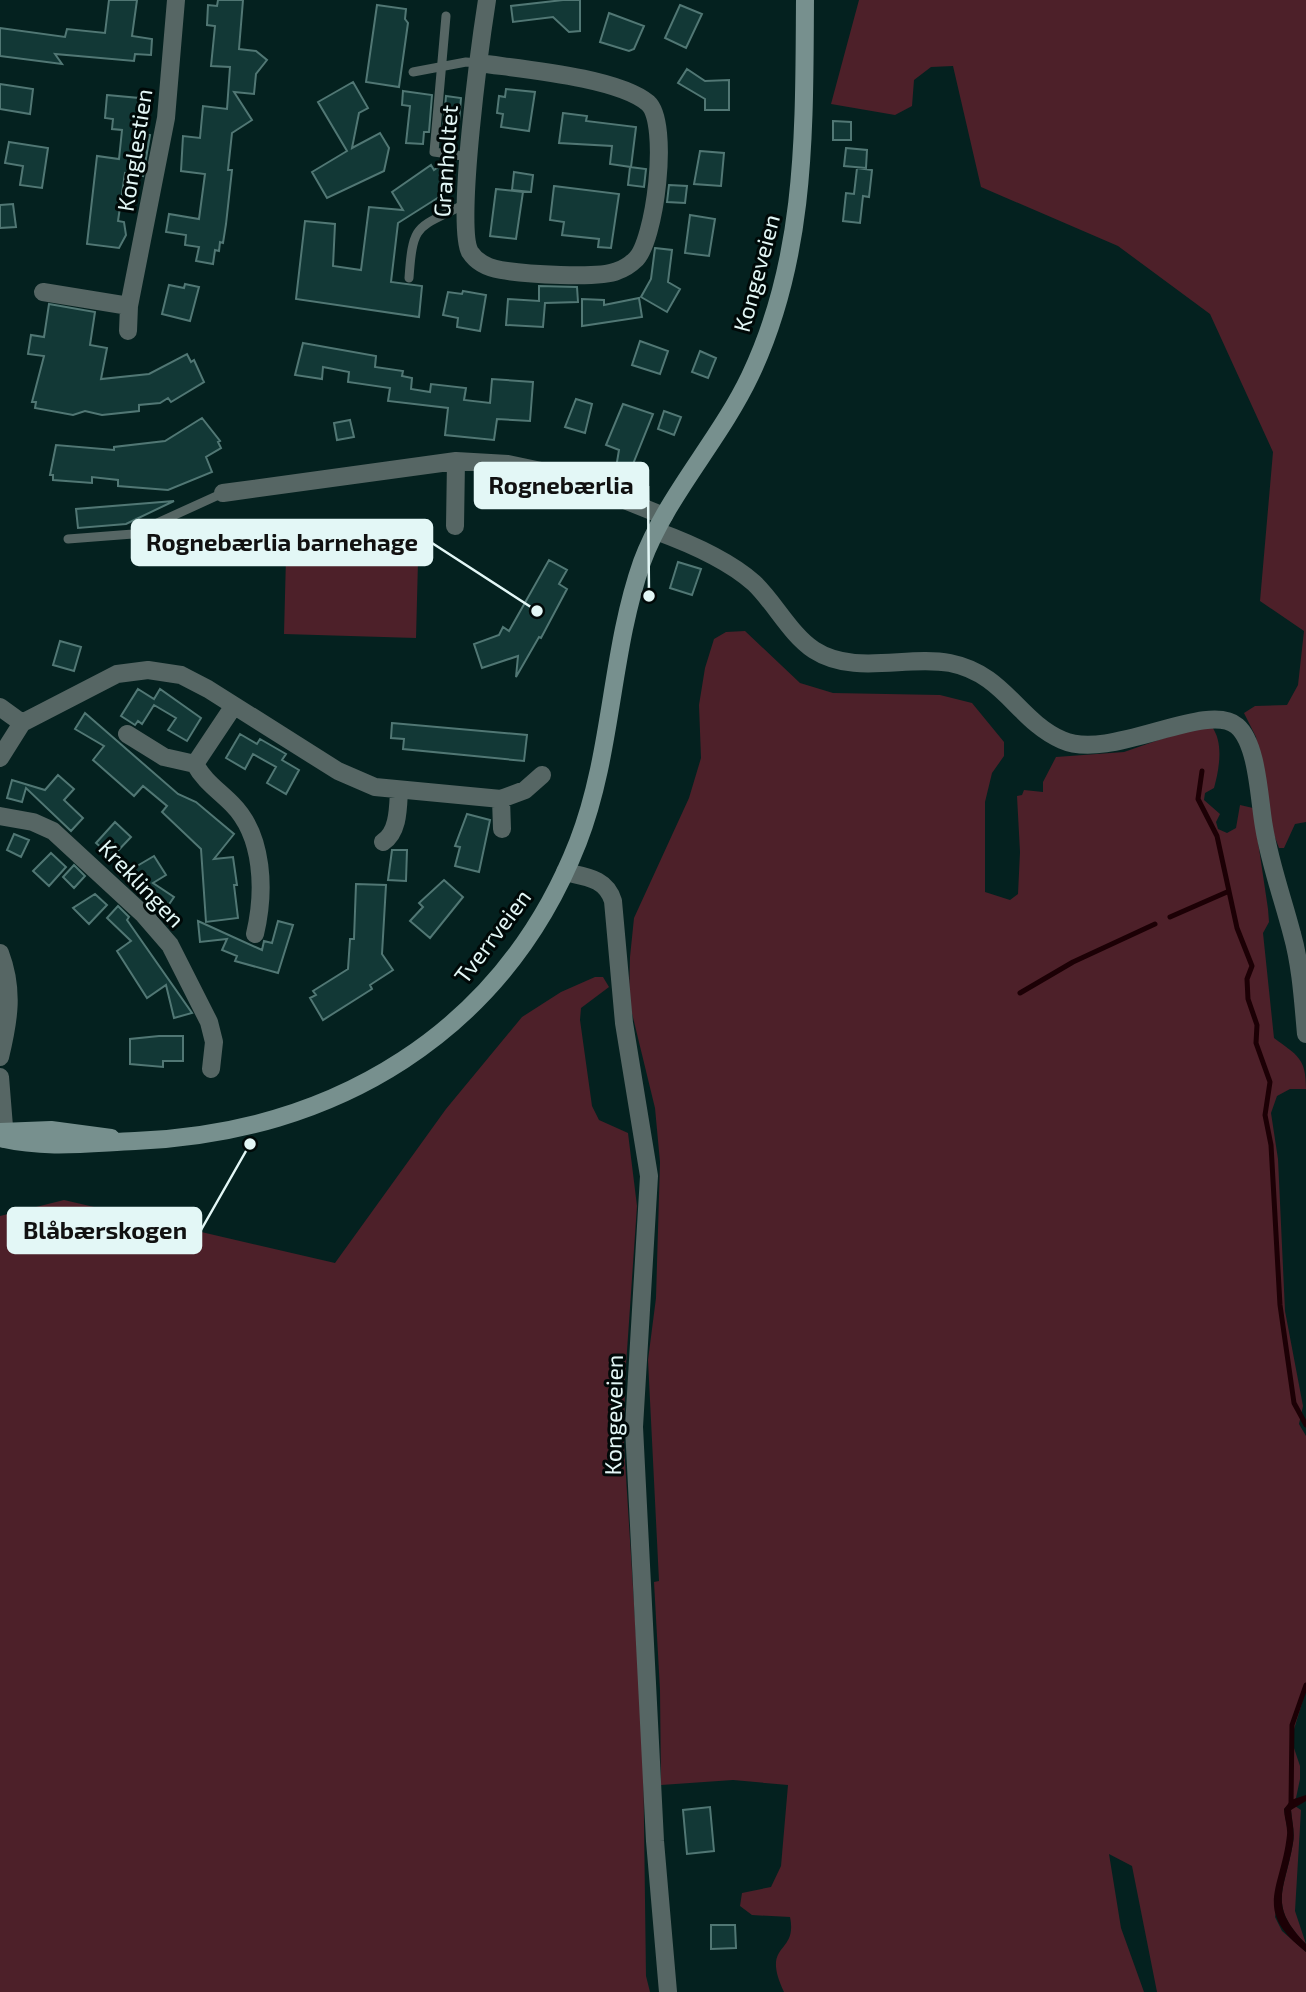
<svg xmlns="http://www.w3.org/2000/svg" width="1306" height="1992" font-family="'Exo 2',sans-serif">
<style>
.green{fill:#4d2029}
.water{fill:#1c0005}
.lines{fill:none;stroke-linecap:round;stroke-linejoin:round}
.stream{stroke:#1c0005;stroke-width:5}
.building{fill:#123836;stroke:#517774;stroke-width:2}
.service{stroke:#566664;stroke-width:9}
.minor{stroke:#566664;stroke-width:18}
.secondary{stroke:#77908e;stroke-width:18}
.labels{text-anchor:middle;dominant-baseline:central;stroke-width:6;stroke-linejoin:round;paint-order:stroke}
.street-label{font-size:23px;fill:#e3f7f6;stroke:#000908}
.leader{fill:none;stroke:#e3f7f6;stroke-width:2.5}
.callout-dot{fill:#e3f7f6;stroke:#000908;stroke-width:2.5}
.callout{fill:#e3f7f6;stroke:#e3f7f6;stroke-width:2.5}
.callout-label{font-size:24px;text-anchor:middle;font-weight:bold;fill:#111}
</style>
<rect width="100%" height="100%" fill="#04211f"/>
<path class="green" d="M859,0H1306V822L1295,824L1284,848H1279L1274,835L1256,737L1244,713L1255,706L1287,705L1298,685L1304,631L1260,601L1273,452L1210,314L1118,246L981,187L953,66L931,67L914,80L912,106L895,115L831,104Z
M286,557L418,561L416,638L284,634Z
M745,631L800,683L833,693L940,695L972,703L1004,742V756L992,773L985,802V892L1010,900L1018,894L1020,852L1017,796L1022,795L1024,790L1043,792V782L1056,757L1124,752L1202,725L1212,727C1224,743 1219,770 1214,788L1205,793L1204,800L1220,814L1216,822L1218,829L1227,833L1236,828L1240,805L1253,808L1268,909L1269,922L1263,933L1274,1038C1298,1056 1306,1058 1306,1089H1290L1277,1096L1271,1113L1278,1159L1285,1311L1303,1406L1299,1424L1306,1436V1690L1291,1739L1300,1766V1779L1296,1798L1284,1809L1288,1834L1275,1917L1282,1931L1306,1952V1992H1157L1132,1866L1109,1854L1121,1928L1144,1992H784C760,1941 798,1956 790,1917L752,1915L740,1906L742,1893L771,1887L781,1866L788,1785L733,1780L661,1785L660,1690L654,1582L659,1581L648,1360L656,1298L660,1162L655,1108L629,1001L630,957L634,918L689,798L701,758L699,705L705,668L714,639L726,632Z
M595,977H603L609,987L581,1008L580,1020L592,1106L599,1120L628,1133L637,1206L625,1380L624,1445L643,1746L646,1976L650,1992H0V1216L64,1200L335,1263L446,1109L522,1017L561,992Z
M1295,1806L1301,1810L1295,1911L1306,1944C1267,1904 1285,1891 1293,1843C1295,1832 1292,1822 1291,1810Z"/>
<path class="water" d="M1306,1795V1801L1291,1810C1292,1822 1295,1832 1293,1843C1285,1891 1267,1904 1306,1944V1952C1252,1910 1281,1890 1287,1835C1288,1826 1284,1818 1284,1809L1291,1800Z"/>
<g class="lines">
<path class="stream" d="M1202,771L1198,799L1217,836L1237,928L1252,966L1247,979L1248,999L1257,1025L1256,1043L1270,1082L1265,1115L1271,1145L1280,1305L1294,1403L1306,1425
M1170,917L1227,892
M1020,993L1073,962L1155,924
M1291,1805L1292,1725L1306,1685"/>
</g>
<path class="building" d="M109,0H137L132,36L152,39L151,55L135,54L134,61L55,54L62,64L0,56V28L65,37L67,29L105,33Z
M218,0H243L239,49L256,51L267,60L256,74L254,94L234,92L252,120L232,133L228,170H232L226,224L223,243L220,242L219,251L215,250L213,264L196,261L199,247L185,245L186,235L166,232L169,214L199,219L205,174L181,171L183,136L200,138L203,106L227,109L230,67L211,66L215,26L207,25L208,5L217,6Z
M563,0H580V31L569,32L553,17L513,22L511,6Z
M377,5L406,9L405,19L408,23L399,87L366,82Z
M680,5L702,14L686,48L665,38Z
M609,13L644,26L634,49L629,51L600,42Z
M687,69L705,81L729,80V110H705V99L678,83Z
M353,82L368,108L359,113L352,148L380,133L389,148L384,171L327,198L312,172L347,151L318,102Z
M0,84L33,89L30,114L0,109Z
M506,89L535,92L529,131L501,127L503,114L497,113L499,96L505,97Z
M403,91L432,95L429,132H424L423,144L406,143L410,106L402,105Z
M107,95L139,98L136,132L150,135L143,176L125,173L118,221L124,222L126,235L119,248L87,244L97,156L119,159L122,130L112,129L113,119L105,118Z
M446,96L461,98L459,122L443,131Z
M563,113L587,116L586,121L636,127L631,167L610,164L612,146L559,143Z
M833,121L851,122V140H833Z
M9,142L48,148L42,188L20,185L23,166L5,163Z
M846,148L867,150L866,168L844,166Z
M700,151L724,153L721,186L694,184Z
M431,165L434,170L441,165L451,181L444,186L447,192L398,223L391,282L422,286L419,317L296,299L305,221L335,224L333,266L361,270L369,207L403,210L392,192Z
M630,167L646,169L644,187L628,185Z
M857,168L872,170L869,197L863,196L860,223L843,221L846,193L854,194Z
M514,172L533,175L531,192L512,190Z
M669,185L687,186L685,203L667,202Z
M554,186L619,194L611,248L598,247L599,239L562,235L564,222L550,220Z
M496,189L523,192L516,239L490,236Z
M13,204L16,227L0,228V205Z
M690,215L715,219L709,256L685,253Z
M655,248L672,250L668,282L680,289L667,312L641,297L651,279Z
M185,284L199,287L190,321L162,314L169,285L184,288Z
M539,286L577,287L578,302L545,303L543,327L506,325L508,299L539,301Z
M463,291L486,295L480,331L457,327L458,318L443,315L448,292L462,294Z
M639,298L642,317L582,326V299L604,300V305Z
M49,304L95,312L90,345L107,348L101,379L149,374L187,354L191,362L194,360L204,382L171,402L168,398L160,403L139,405V411L102,415L85,411L73,415L35,408L36,402H32L44,356L28,354L31,335L44,337Z
M640,341L668,351L660,374L632,365Z
M303,343L376,356L375,367L403,371L402,376L412,378L411,389L430,392L431,384L466,388L464,400L490,403L492,379L533,382L530,421L497,419L494,440L445,435L448,408L388,401L390,388L348,382L349,372L323,367L322,379L295,375Z
M700,351L716,358L708,378L692,372Z
M576,399L592,404L585,433L565,427Z
M623,404L653,414L629,474L616,468L619,450L606,445Z
M664,411L681,417L674,435L658,429Z
M202,418L220,441L218,442L221,448L206,457L212,472L168,490L118,486V480L92,477V483L53,480V475H50L56,445L114,450V447L165,441Z
M350,420L354,437L337,440L334,423Z
M174,501L126,524L78,528L76,509Z
M549,560L567,570L559,584L567,589L541,638L539,637L516,677L518,656L482,668L474,644L499,635L503,627L509,631Z
M678,562L701,569L692,595L670,588Z
M60,641L81,647L74,671L53,665Z
M138,689L154,699L160,689L201,718L187,741L168,730L176,718L154,705L142,724L138,721L135,725L121,716Z
M85,713L178,794L196,802L234,834L214,859L233,857L237,885H234L238,918L206,922L201,849L162,812L167,806L143,786L134,796L93,760L104,746L75,729Z
M392,723L527,735L524,761L403,749L404,739L391,738Z
M240,734L257,744L260,739L286,754L282,760L299,770L286,794L267,783L276,767L253,754L245,769L226,758Z
M58,775L74,789L64,800L83,818L71,831L26,788L22,802L7,798L12,780L45,790Z
M467,814L490,820L479,872L455,866L460,847L455,846Z
M115,822L131,837L112,857L96,843Z
M14,834L29,840L21,857L7,850Z
M392,850H407L406,881L388,880Z
M51,853L66,867L49,886L33,871Z
M154,856L166,875L153,883L174,897L161,916L150,905L153,901L132,869Z
M74,865L85,876L74,888L63,877Z
M444,880L463,897L430,938L410,921L423,907L419,903Z
M356,884L386,885L382,954L393,970L370,985L372,989L323,1020L310,998L316,995L313,991L348,969L350,939H354Z
M95,894L107,905L89,924L73,908Z
M118,906L129,917L127,920L192,1013L174,1018L166,985L147,998L117,951L131,941L107,918Z
M198,921L262,950L264,941L272,943L278,921L293,925L278,973L235,961L237,956L222,950L227,939L200,942Z
M159,1036H183V1061H163V1067L130,1064V1039Z
M710,1807L714,1851L687,1854L683,1810Z
M711,1925H735L736,1948L711,1949Z"/>
<g class="lines">
<path class="service" d="M446,16L434,152L470,157
M413,72L466,62L479,63
M409,278C413,221 417,229 465,204
M68,539L133,534L223,493"/>
<path class="minor" d="M479,63C520,69 617,77 648,103C670,123 655,243 635,260C631,264 623,269 617,271C599,279 523,274 501,270C489,268 477,263 470,252C455,227 481,38 487,0
M43,292L129,306
M128,331L129,306L166,118L176,0
M223,493L456,461L508,464L565,476L664,516
M455,526L456,461
M656,531C689,543 727,559 754,583C775,603 790,634 814,650C854,676 907,655 950,663C1005,674 1017,720 1062,740C1110,762 1207,700 1237,726C1258,744 1259,800 1264,827C1270,864 1283,899 1292,934C1301,966 1303,1001 1306,1034
M0,707L22,723
M127,734L164,757L195,764C204,781 218,790 232,804C264,836 265,892 255,934
M0,758L22,723L117,674L148,670L181,675L208,689L338,771L375,787L501,799L525,790L542,775
M195,764L233,707
M501,799L502,829
M0,816L33,822L53,831L144,915L170,945L209,1022L214,1042L211,1069
M383,842C399,832 398,806 399,790
M565,872C586,877 606,878 613,901L624,1023L649,1176L634,1427L655,1841L668,1992
M0,953C14,990 9,1020 0,1057
M0,1077L5,1139"/>
<path class="secondary" d="M0,1132L51,1130L111,1138
M0,1138C46,1149 89,1143 135,1141C334,1133 503,1033 578,842C613,752 610,653 642,562C667,495 719,441 750,376C807,256 804,129 805,0"/>
</g>
<g class="labels">
<g class="street-label">
<text transform="translate(134 150) rotate(-81)">Konglestien</text>
<text transform="translate(445 161) rotate(-86)">Granholtet</text>
<text transform="translate(756 273) rotate(-75)">Kongeveien</text>
<text transform="translate(142 883) rotate(46)">Kreklingen</text>
<text transform="translate(492 936) rotate(-53)">Tverrveien</text>
<text transform="translate(613 1415) rotate(-89)">Kongeveien</text>
</g>
</g>
<path class="leader" d="M649 596L648 486M537 611L432 543M250 1144L201 1230"/>
<g class="callout-dot">
<circle cx="649" cy="596" r="7"/>
<circle cx="537" cy="611" r="7"/>
<circle cx="250" cy="1144" r="7"/>
</g>
<g class="callout">
<rect x="475" y="463" width="173" height="45" rx="7"/>
<rect x="132" y="520" width="300" height="45" rx="7"/>
<rect x="8" y="1208" width="193" height="45" rx="7"/>
</g>
<g class="callout-label">
<text x="561" y="494">Rognebærlia</text>
<text x="282" y="551">Rognebærlia barnehage</text>
<text x="105" y="1239">Blåbærskogen</text>
</g>
</svg>
